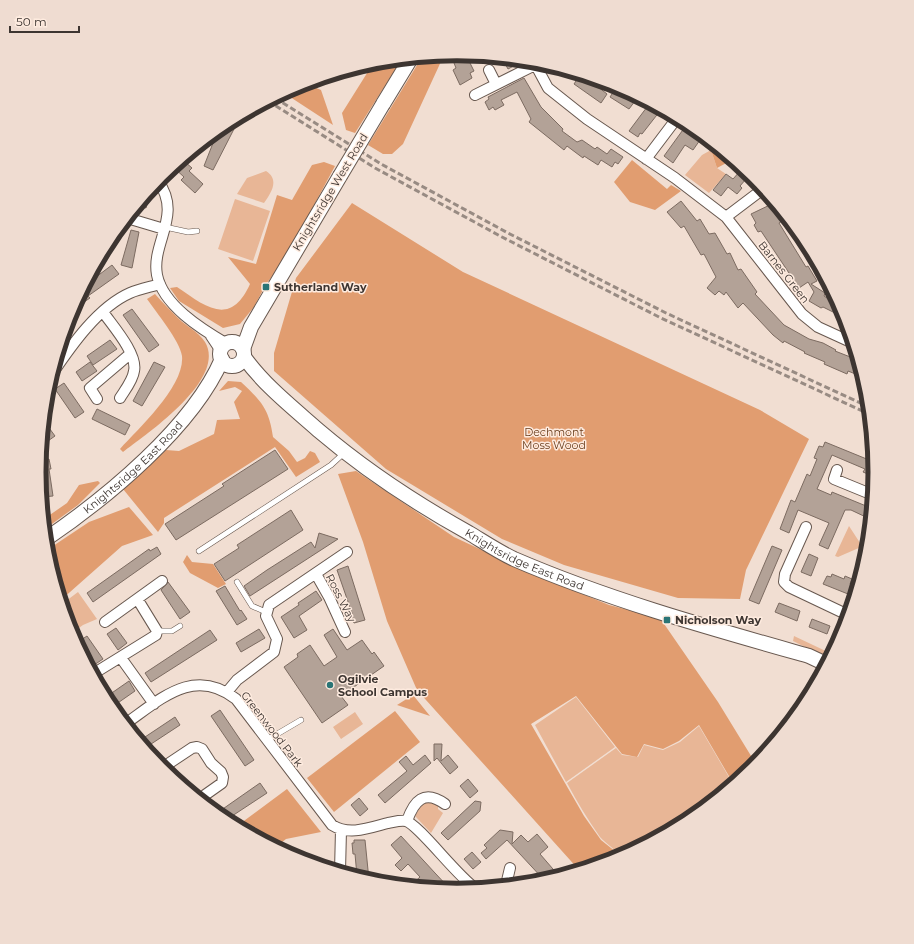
<svg xmlns="http://www.w3.org/2000/svg" width="914" height="944" font-family="Montserrat,sans-serif">
<style>
.green{fill:#e8b696}
.forest{fill:#e19d70}
.building{fill:#b3a297;stroke:#7c6b61}
.lines{fill:none;stroke-linecap:round;stroke-linejoin:round}
.lane-casing{stroke:#68584f;stroke-width:6}
.street-casing{stroke:#68584f;stroke-width:12}
.secondary-casing{stroke:#68584f;stroke-width:16}
.lane{stroke:#fff;stroke-width:5}
.street{stroke:#fff;stroke-width:10}
.secondary{stroke:#fff;stroke-width:14}
.rail{stroke:#988b83;stroke-width:3;stroke-dasharray:6 3;stroke-linecap:butt}
.secondary-bridge-casing{stroke:#68584f;stroke-width:16;stroke-linecap:butt}
.secondary-bridge{stroke:#fff;stroke-width:14}
.poi-dot{fill:#2a7576;stroke:#feebdf;stroke-width:1.5}
.labels{text-anchor:middle;dominant-baseline:central;stroke-width:3;stroke-linejoin:round;paint-order:stroke}
.street-label{font-size:11px;fill:#3d3531;stroke:#feebdf}
.poi-label{font-size:11px;font-weight:bold;fill:#3d3531;stroke:#feebdf;text-anchor:start}
.park-label{font-size:11px;fill:#6a3d1c;stroke:#feebdf}
.rim{fill:none;stroke:#3d3531;stroke-width:5}
</style>
<rect width="100%" height="100%" fill="#f1ded2"/>
<path class="green" d="M711,150L717,168L726,174L709,193L685,175L702,155Z
M266,171C280,180 271,193 264,203L237,194L247,178Z
M235,199L270,211L253,261L218,249Z
M849,526L862,546L861,547L838,557L835,556Z
M78,592L97,619L83,625L72,633L62,604Z
M794,636L832,654L829,659L793,641Z
M576,697L615,747L566,782L535,725Z
M355,712L363,724L341,739L333,727Z
M699,726L733,784L689,820L619,857C615,848 606,844 600,837C588,820 577,802 567,783L616,748L622,755L638,757L644,745L663,750L680,742Z
M431,800L438,805V809L443,813L431,833L415,816L423,802Z"/>
<path class="forest" d="M444,55L403,144L392,154H383L368,145L422,57Z
M402,59L355,133L346,130L342,113L374,62Z
M305,83L321,90L333,125L284,93Z
M717,147L732,160L717,168L711,150Z
M632,160L667,189L671,185L681,191L655,210L630,202L614,182Z
M324,162L335,166L283,263L266,284L254,307L240,324L223,328L179,301L170,288L177,287C205,306 230,328 250,284L228,257L256,264L277,195L292,200L312,165Z
M352,203L463,272L760,410L809,439L746,570L740,599L678,598L564,565L502,539L386,469L274,371V353L296,278Z
M155,294C162,302 170,310 178,318C187,327 198,331 205,342C227,379 148,433 123,452L120,449C139,428 185,386 182,356C180,341 156,312 147,299Z
M228,381L241,382C261,401 269,408 273,437L289,451L297,462L305,458L310,451L315,453L320,462L296,477L275,447L164,518V523L158,532L123,489L166,450L179,451L214,434L217,420L240,419L234,402L242,391L235,387L219,391Z
M356,471L454,537L520,568L609,605L660,618L718,702L756,764L733,783L699,725L679,741L663,749L644,744L637,757L622,754L576,696L531,724L584,816L601,840L616,852L618,858L579,870L417,690L387,621L363,542L338,474Z
M98,481L100,483L78,505L45,529L44,519L67,503L79,485Z
M129,507L153,535L122,546L61,600L47,550L89,522Z
M187,555L192,562L213,564L226,584L218,588L190,573L183,562Z
M413,695L430,716L397,705Z
M395,711L420,742L334,812L307,778Z
M287,789L321,832L286,839L276,847L237,826Z"/>
<path class="building" d="M469,55L482,56L470,63L474,71L470,73L472,78L460,85L453,70L456,68L454,63Z
M502,58L512,59L523,61L508,69Z
M580,75L591,82L594,79L599,82L597,86L607,94L601,103L574,84Z
M524,78L541,107L563,129L562,131L577,142L582,140L595,149L597,147L607,154L611,149L623,157L618,164L615,162L612,167L601,160L598,165L584,156L583,158L567,146L564,150L529,122L531,119L517,92L501,100L504,105L495,110L493,107L489,110L485,102L489,99L488,97Z
M616,88L635,101L629,109L610,97Z
M650,103L659,108L660,111L642,134L640,133L638,137L629,131Z
M225,125L234,129L213,170L204,166L215,138L221,128Z
M685,127L700,140L693,150L685,145L673,163L664,156Z
M180,161L183,163L184,161L192,168L189,171L203,184L195,193L181,180L184,177L173,167Z
M741,170L746,179L740,186L742,188L737,194L728,187L721,196L713,190L726,174L733,179Z
M152,188L146,208L138,205L146,196Z
M681,201L697,221L700,219L709,234L715,233L727,254L730,253L738,270L741,269L757,292L755,294L784,325L809,339L823,343L836,350L835,351L858,360L863,377L848,371L847,374L824,364L825,362L804,353L805,352L784,341L783,343L773,335L743,303L738,308L726,292L724,295L719,291L715,295L707,288L716,277L704,254L701,255L684,226L681,228L667,212Z
M774,203L787,218L779,223L806,267L808,266L817,281L811,284L825,293L824,296L836,304L837,301L845,318L823,307L821,308L809,301L814,292L808,282L799,288L761,231L758,232L754,225L756,223L751,214Z
M131,230L139,232L132,268L121,265Z
M112,265L119,274L88,296L90,298L72,310L84,286Z
M132,309L159,345L149,352L123,315Z
M110,340L117,349L93,365L87,356Z
M90,362L97,371L82,381L76,372Z
M154,362L165,367L142,406L133,401Z
M64,383L84,412L75,418L55,389Z
M97,409L130,425L125,435L92,419Z
M44,421L55,436L45,443L42,439Z
M825,442L874,462L875,472V477L863,472L865,469L832,455L817,489L831,495L832,492L871,508L870,519L851,510H845L828,549L819,545L829,523L798,510L789,533L780,529L791,500L795,502L807,474L810,476L817,459L814,458L819,446L823,447Z
M275,450L288,469L176,540L165,524L224,486L222,484Z
M49,459L51,469H49L53,496L42,497L40,460Z
M291,510L303,530L225,581L214,564L239,548L237,545Z
M319,533L338,539L250,596L244,586L267,570L311,542L315,548Z
M772,546L782,550L759,604L749,600Z
M157,547L161,554L93,602L87,593L149,549L150,551Z
M809,554L818,558L811,576L801,572Z
M348,566L365,620L354,623L351,616H353L337,570Z
M832,574L844,579L845,576L852,579L850,584L852,585L848,594L823,584L827,576L831,577Z
M168,582L190,612L180,619L161,590Z
M225,586L240,611L241,610L247,619L237,625L216,591Z
M316,591L322,600L299,616L307,630L294,638L281,617L299,605L298,603Z
M779,603L800,611L797,621L775,612Z
M812,619L830,626L827,634L809,627Z
M116,628L127,643L118,650L107,634Z
M259,629L265,638L241,652L236,643Z
M333,629L347,650L362,640L372,654L374,652L384,666L341,696L348,705L322,723L284,667L298,657L297,654L310,645L324,666L337,657L324,635Z
M210,630L217,640L151,682L145,673Z
M87,636L103,659L94,665L78,642Z
M129,681L135,691L112,707L106,697Z
M220,710L254,760L245,766L211,716Z
M175,717L180,725L145,748L139,741Z
M434,744H442L441,761L448,755L458,767L450,774L437,758L434,761Z
M425,755L431,763L385,803L378,795L407,771L399,762L406,756L413,765Z
M468,779L478,791L470,798L460,786Z
M260,783L267,793L226,820L217,813Z
M359,798L368,809L360,816L351,805Z
M475,801L481,802L480,811L448,840L441,833Z
M500,830L513,832L512,844L521,835L528,842L537,834L548,847L540,854L559,876L544,880L507,840L486,859L481,853L487,848L484,845Z
M401,836L435,873L450,889L411,885L420,877L408,864L401,871L395,865L402,858L391,845Z
M354,840H365L369,880L357,876L355,854H353L352,843H354Z
M472,852L481,862L473,869L464,859Z"/>
<g class="lines">
<g class="lane-casing">
<path id="lane" d="M165,227L188,232L197,231
M199,551L331,465L344,453
M237,582L252,606L266,612
M157,631H172L180,626
M267,740L301,720"/>
</g>
<g class="street-casing">
<path id="street" d="M534,62L548,88L587,119L675,178L726,217L802,314L818,327L853,343
M489,70L496,84
M475,95L535,65
M646,159L677,118
M158,181C183,215 151,243 157,275C163,305 201,329 227,344
M726,217L763,189
M127,218L164,229
M103,312C112,325 138,354 134,371C133,380 125,390 120,398
M211,336L221,351
M52,374C71,346 98,307 130,293C139,289 150,287 160,284
M97,399L90,388L130,354
M837,470L834,479L873,495
M806,527L785,574L784,582L789,587L848,615
M316,574L329,597L345,632
M105,622L162,581
M121,658L154,704
M93,674L156,635L157,631L138,600
M227,692L237,680L274,652L277,639L266,616L269,605L347,552
M125,724C161,699 194,666 236,699L332,825C349,836 369,828 388,823C394,822 400,820 406,821C419,825 457,876 475,888
M162,768L192,748L197,747L202,749L211,763L221,772L223,777L222,783L205,795
M407,821C414,801 424,789 445,804
M340,871L341,830
M506,885L510,868"/>
</g>
<g class="secondary-casing">
<g id="secondary">
<path d="M383,104L411,58"/>
<circle cx="232" cy="354" r="12"/>
<path d="M243,349L251,327L340,176"/>
<path id="s1" d="M244,357C264,385 292,407 318,430C365,470 415,503 469,533C484,542 499,552 514,559C609,600 710,628 809,656L826,664"/>
<path id="s2" d="M46,539C106,498 193,427 222,359"/>
</g>
</g>
<use href="#lane" class="lane"/>
<use href="#street" class="street"/>
<use href="#secondary" class="secondary"/>
<path class="rail" d="M275,98L381,164L508,233L666,313L869,407
M268,101L375,168L502,237L661,318L869,414"/>
<g class="secondary-bridge-casing">
<path id="secondary-bridge" d="M340,176L383,104"/>
</g>
<use href="#secondary-bridge" class="secondary-bridge"/>
</g>
<g class="poi-dot">
<rect x="262" y="283" width="8" height="8" rx="2"/>
<rect x="663" y="616" width="8" height="8" rx="2"/>
<circle cx="330" cy="685" r="4"/>
</g>
<g class="labels">
<g class="street-label">
<text transform="translate(330 192) rotate(-59)">Knightsridge West Road</text>
<text transform="translate(784 272) rotate(52)">Barnes Green</text>
<text stroke="none"><textPath href="#s2" startOffset="113">Knightsridge East Road</textPath></text>
<text stroke="none"><textPath href="#s1" startOffset="349">Knightsridge East Road</textPath></text>
<text transform="translate(341 598) rotate(63)">Ross Way</text>
<text transform="translate(272 729) rotate(52)">Greenwood Park</text>
</g>
<g class="poi-label">
<text x="274" y="287">Sutherland Way</text>
<text x="675" y="620">Nicholson Way</text>
<text x="338" y="679">Ogilvie<tspan x="338" dy="13">School Campus</tspan></text>
</g>
<g class="park-label">
<text x="554" y="432">Dechmont<tspan x="554" dy="13">Moss Wood</tspan></text>
</g>
</g>
<path d="M0 0H914V944H0ZM46 472a411 411 0 1 1 822 0a411 411 0 1 1-822 0Z" fill="#efdcd1" fill-rule="evenodd"/>
<path class="rim" d="M46 472a411 411 0 1 1 822 0a411 411 0 1 1-822 0Z"/>
<path d="M10 26v6h69v-6" fill="none" stroke="#3d3531" stroke-width="2"/>
<text x="16" y="26" font-size="12" fill="#3d3531" stroke="#feebdf" stroke-width="3" paint-order="stroke">50 m</text>
</svg>
